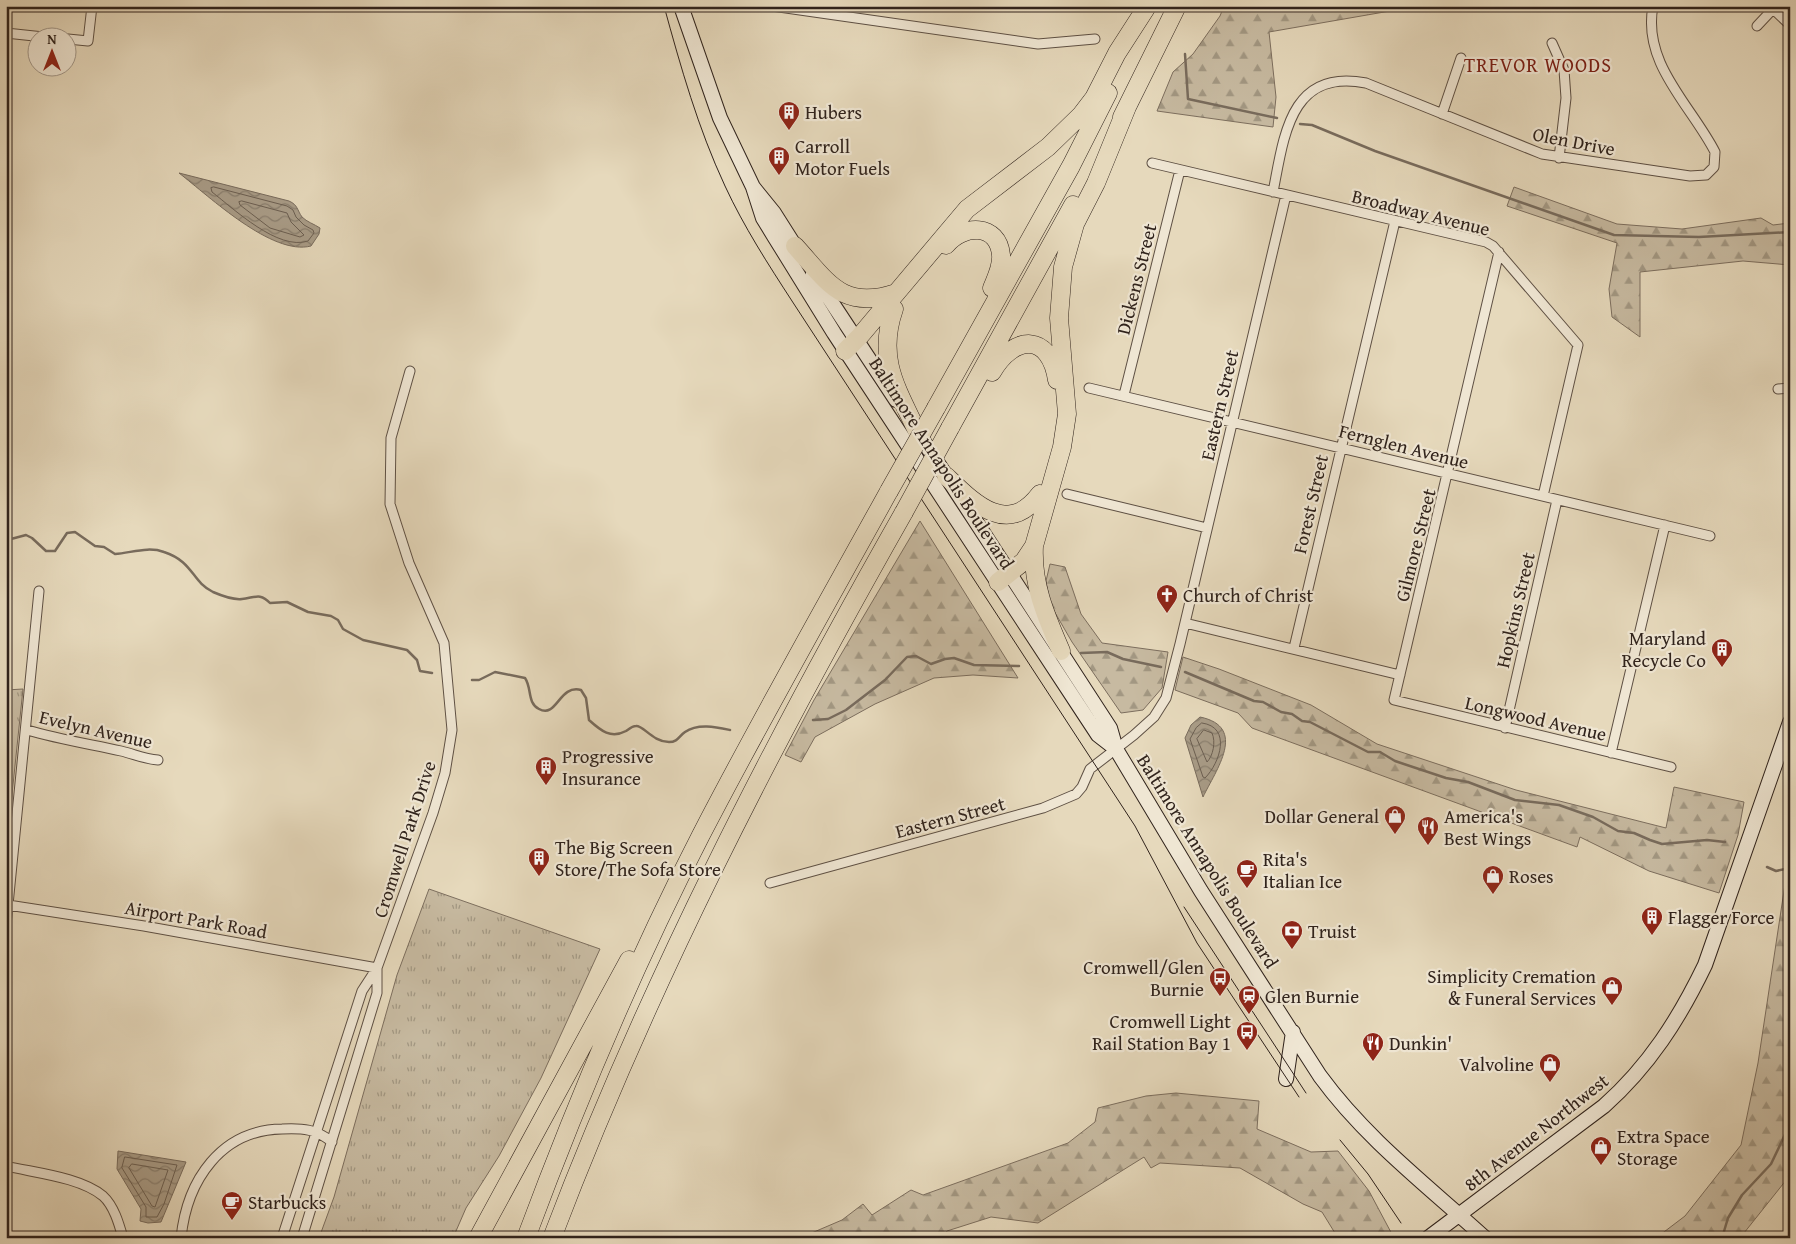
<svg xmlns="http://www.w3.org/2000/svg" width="1796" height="1244" font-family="'Gentium Book Plus',serif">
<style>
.grass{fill:url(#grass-tufts);stroke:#7c6e5e}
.forest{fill:url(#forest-firs);stroke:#7c6e5e}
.water{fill:url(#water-waves);stroke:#786b5c}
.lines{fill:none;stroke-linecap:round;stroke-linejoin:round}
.shore{stroke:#6c5f51;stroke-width:1}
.stream{stroke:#786b5c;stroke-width:2.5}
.street-casing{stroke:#5e5044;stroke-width:11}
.secondary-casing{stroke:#30231c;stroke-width:16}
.highway-casing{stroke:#30231c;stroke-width:19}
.street{stroke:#efe6d3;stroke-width:9}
.secondary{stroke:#efe6d3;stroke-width:14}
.highway{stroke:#e6d9bc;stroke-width:18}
.tram{stroke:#30231c;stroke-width:1}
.highway-bridge-casing{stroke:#30231c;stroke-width:19;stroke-linecap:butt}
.highway-bridge{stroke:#e6d9bc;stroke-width:18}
.labels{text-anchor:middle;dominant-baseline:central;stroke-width:4.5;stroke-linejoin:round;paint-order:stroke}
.poi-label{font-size:19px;fill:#30231c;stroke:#efe6d3;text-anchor:start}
.street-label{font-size:19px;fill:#30231c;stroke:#efe6d3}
.neighbourhood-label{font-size:20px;letter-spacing:1px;fill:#7a1f14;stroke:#efe6d3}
</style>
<defs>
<pattern id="grass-tufts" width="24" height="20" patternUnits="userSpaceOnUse" patternTransform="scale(1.25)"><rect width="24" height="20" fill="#c7baa1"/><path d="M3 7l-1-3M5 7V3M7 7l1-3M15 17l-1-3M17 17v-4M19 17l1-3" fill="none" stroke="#a29782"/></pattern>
<pattern id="forest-firs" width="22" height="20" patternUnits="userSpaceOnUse" patternTransform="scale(1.25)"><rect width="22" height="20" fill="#c7baa1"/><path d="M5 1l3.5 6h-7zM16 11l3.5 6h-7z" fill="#a29782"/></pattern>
<pattern id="water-waves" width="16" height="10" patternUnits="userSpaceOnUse" patternTransform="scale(1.25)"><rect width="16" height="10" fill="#a89b86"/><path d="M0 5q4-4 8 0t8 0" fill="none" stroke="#897e6d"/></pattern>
</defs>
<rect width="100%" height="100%" fill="#e6d9bc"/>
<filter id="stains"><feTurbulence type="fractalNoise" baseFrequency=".004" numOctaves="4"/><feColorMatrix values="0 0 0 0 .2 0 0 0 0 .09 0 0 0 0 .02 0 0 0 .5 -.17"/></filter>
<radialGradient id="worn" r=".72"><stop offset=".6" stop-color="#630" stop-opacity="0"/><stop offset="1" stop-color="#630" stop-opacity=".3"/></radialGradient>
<path class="grass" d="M23,689L6,852V690Z
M429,889L600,949L541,1078L499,1156L466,1208L453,1238H319L334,1197L397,975Z"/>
<path class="forest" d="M1224,6H1388L1390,11L1269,32L1276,97L1273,127L1157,111L1173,72L1193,54L1220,16Z
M1514,187L1617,224L1682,229L1761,218L1773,225L1790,223V265L1743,261L1640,272V337L1612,317L1609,289L1617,243L1507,206Z
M920,521L1018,678L973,675L934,678L875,704L815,737L801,762L785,755L814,700Z
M1050,564L1065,567L1081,614L1102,643L1168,652L1162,688L1143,710L1121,713L1072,642L1050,604L1046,581Z
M1183,657L1219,669L1311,705L1377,744L1516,790L1666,828L1674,787L1744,802L1738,835L1719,893L1649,871L1580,837L1577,847L1252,728L1238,713L1175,690Z
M1790,851V1159L1787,1179L1740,1238H1656L1685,1216L1741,1145L1758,1063Z
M1176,1093L1259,1101L1257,1129L1311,1152L1338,1151L1369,1191L1394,1238H1338L1322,1212L1303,1204L1240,1168L1160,1163L1151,1168L1144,1157L1038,1223L991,1217L947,1231L942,1238H800L842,1220L863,1204L872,1215L911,1190L923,1195L1068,1143L1095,1122L1098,1108L1146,1096Z"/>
<path class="water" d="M179,173L289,201C298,205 297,210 302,217C307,222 314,224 320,228L319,234L311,246C272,256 210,197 179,173Z
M1200,717C1248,727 1216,770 1203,797L1185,738L1191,725Z
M118,1151L186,1162L161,1222L148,1223L140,1221L141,1209L117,1169Z"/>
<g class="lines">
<path class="shore" d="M214,187L287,206L293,210L296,217L304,225L313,230L314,233L308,241C278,251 234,209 212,192L211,188Z
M242,201L287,213L291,222L304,235L300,237L270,228L240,205L239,202Z
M1202,723C1232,727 1220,763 1205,778L1203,777L1190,739L1196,728Z
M1204,730L1212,733C1216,742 1213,756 1207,762L1197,739Z
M125,1157L177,1165L164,1204L157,1217H146V1207L122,1168Z
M132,1164L168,1170L155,1207L152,1206L129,1168Z"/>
<path class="stream" d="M1185,54L1188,99L1277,118
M1300,124L1312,125L1375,151L1614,235L1699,237L1790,232
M6,547L11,539L26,535L32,538L46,551H55L67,533L75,532L95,546L104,547L115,554C131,553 148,546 164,552C194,562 191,581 213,592C220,595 234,600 242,599C254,598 260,592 270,603L287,602L308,612L331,616L338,620L343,629L363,640L407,650L417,660L420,671L432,673
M1081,653L1107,652L1123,659L1161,667
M1185,672L1254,701L1263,702L1281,712L1292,714L1302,721L1310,722L1368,752H1380L1395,761L1446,778L1468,782L1515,800L1559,805L1593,817L1618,831L1634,833L1650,840L1662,844L1707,840L1725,842
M472,680H479L495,672L525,678C532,688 527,703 539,709C557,719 559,684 581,690L586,698L589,720C601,731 611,739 626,731C629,729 632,726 636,726C643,725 653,742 669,742C678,742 679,736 685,732C698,723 716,727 730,730
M813,720L828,719L846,710L885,680L907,657L916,656L931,664L945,659L954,658L974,665L1019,666
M1767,867L1776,871L1790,868
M1722,1238L1728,1218L1742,1195L1771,1164L1790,1124"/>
<g class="street-casing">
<path id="street" d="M772,6L1038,44L1095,39
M1770,6L1790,25
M1757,26L1772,10
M6,33L53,38
M68,39L88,41L92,6
M1552,43L1564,70L1566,98L1559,158
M1442,114L1461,58
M1152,163L1486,242L1493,246L1578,345L1543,496
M1273,192C1284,136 1290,68 1366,83L1542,154L1690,176L1706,175L1714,167L1715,152C1691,105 1642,64 1653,6
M1499,252L1394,700L1671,767
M1089,388L1710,536
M1778,389L1790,388
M1124,395L1180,170
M1067,494L1207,528
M1185,623L1400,675
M1294,648L1395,221
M1505,728L1557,500
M27,730C58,739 89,744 121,751C134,754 144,759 158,760
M1611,753L1665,525
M770,883L1043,808L1076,794L1082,787L1090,769L1134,735L1154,717L1166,698L1180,644L1286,195
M8,905L144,926L377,968
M6,925L39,591
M6,1166C35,1173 80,1177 103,1196C114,1206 119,1224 123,1238
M181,1238C187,1180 221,1130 282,1129C303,1128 316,1129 332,1142
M282,1238L362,991L377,968L433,813L445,773L452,730L444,643L409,563L390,504L391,438L410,371
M302,1238L377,993V969"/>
</g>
<g class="secondary-casing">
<path id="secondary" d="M681,6L720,118L753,187L763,218L774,236L834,333L1075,700L1098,735L1116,749
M753,187L774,213L800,254
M813,274L896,400
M915,428L1110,728L1116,749L1201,891L1320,1076C1366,1139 1428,1186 1485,1238
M1286,1079L1293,1032
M1428,1238L1604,1106C1649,1066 1679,1019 1705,965L1790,722"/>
</g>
<g class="highway-casing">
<path id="highway" d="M1122,117L1177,6
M946,245C963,224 998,223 1001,255C1002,267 996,278 992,288
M795,246C828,282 842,311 896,293
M894,309C877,358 896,387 917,431
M845,351L860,336L967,209L1048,147L1081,115L1094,98L1117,53L1146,8
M992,372C1014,334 1050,333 1057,380
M936,408L1071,166L1108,93
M950,428L1073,205
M946,476C973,502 1007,538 1040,494
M1034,546C1032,585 1046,616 1061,651
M998,582L1024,561L1034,546L1062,447L1067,414L1059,318L1063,267L1075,224L1096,183L1127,107
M478,1238L629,960
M526,1238C577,1101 634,965 701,835C761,719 826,605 889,491
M552,1238C648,985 771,746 904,512"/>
</g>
<use href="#street" class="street"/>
<use href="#secondary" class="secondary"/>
<use href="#highway" class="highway"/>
<path class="tram" d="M664,6C681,68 698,128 725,186C744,227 768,264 792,301L1120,803L1135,826L1197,943L1299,1097
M1184,907L1306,1093
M1340,1140L1368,1174L1401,1223"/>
<g class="highway-bridge-casing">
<path id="highway-bridge" d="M889,491L936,408
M904,512L950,428"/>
</g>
<use href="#highway-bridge" class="highway-bridge"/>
</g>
<defs>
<g id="building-pin" transform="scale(1.125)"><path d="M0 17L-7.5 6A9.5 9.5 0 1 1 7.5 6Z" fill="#8f2418" stroke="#efe6d3"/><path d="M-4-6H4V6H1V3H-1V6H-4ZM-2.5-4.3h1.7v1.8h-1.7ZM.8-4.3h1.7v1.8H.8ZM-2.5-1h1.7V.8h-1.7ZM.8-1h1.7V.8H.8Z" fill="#fff"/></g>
<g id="church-pin" transform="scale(1.125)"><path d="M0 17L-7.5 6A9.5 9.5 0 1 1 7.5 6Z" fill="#8f2418" stroke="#efe6d3"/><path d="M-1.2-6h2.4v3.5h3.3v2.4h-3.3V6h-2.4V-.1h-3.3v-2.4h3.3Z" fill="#fff"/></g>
<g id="shop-pin" transform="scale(1.125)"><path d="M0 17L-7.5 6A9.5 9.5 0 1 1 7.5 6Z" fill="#8f2418" stroke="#efe6d3"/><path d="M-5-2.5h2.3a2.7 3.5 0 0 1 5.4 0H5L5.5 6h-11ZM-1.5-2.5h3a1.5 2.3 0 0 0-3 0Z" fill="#fff"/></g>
<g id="restaurant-pin" transform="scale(1.125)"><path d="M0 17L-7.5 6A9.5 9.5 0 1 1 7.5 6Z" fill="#8f2418" stroke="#efe6d3"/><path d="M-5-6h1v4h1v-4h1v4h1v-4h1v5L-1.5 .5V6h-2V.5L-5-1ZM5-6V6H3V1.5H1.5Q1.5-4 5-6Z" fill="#fff"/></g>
<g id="cafe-pin" transform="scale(1.125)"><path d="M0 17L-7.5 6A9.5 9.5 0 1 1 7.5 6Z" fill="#8f2418" stroke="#efe6d3"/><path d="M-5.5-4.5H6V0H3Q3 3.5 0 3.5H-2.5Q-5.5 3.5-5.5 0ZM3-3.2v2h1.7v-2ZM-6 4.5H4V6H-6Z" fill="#fff"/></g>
<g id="bank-pin" transform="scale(1.125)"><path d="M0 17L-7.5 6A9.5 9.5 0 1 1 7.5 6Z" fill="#8f2418" stroke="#efe6d3"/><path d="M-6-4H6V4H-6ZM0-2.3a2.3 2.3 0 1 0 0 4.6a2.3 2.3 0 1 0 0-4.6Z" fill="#fff"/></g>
<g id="bus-pin" transform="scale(1.125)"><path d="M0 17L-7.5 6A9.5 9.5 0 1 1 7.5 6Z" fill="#8f2418" stroke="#efe6d3"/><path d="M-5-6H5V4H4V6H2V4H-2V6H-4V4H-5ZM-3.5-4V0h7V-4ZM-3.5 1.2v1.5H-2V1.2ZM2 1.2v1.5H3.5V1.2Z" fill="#fff"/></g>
<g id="station-pin" transform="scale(1.125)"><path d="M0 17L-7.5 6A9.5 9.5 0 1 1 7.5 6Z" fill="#8f2418" stroke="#efe6d3"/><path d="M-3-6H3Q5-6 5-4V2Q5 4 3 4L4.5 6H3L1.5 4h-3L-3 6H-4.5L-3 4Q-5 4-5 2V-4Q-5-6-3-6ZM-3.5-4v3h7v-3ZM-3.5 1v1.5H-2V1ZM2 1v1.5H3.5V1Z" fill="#fff"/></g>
</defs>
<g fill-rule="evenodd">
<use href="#building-pin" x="789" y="112"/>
<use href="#building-pin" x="779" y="157"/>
<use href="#church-pin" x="1167" y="595"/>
<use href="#building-pin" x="1722" y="649"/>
<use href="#building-pin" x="546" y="767"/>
<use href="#shop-pin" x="1395" y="816"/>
<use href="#restaurant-pin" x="1428" y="827"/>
<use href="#building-pin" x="539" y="858"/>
<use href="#cafe-pin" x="1247" y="870"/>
<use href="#shop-pin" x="1493" y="876"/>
<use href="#building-pin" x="1652" y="917"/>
<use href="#bank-pin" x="1292" y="931"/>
<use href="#bus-pin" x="1220" y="978"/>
<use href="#shop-pin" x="1612" y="987"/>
<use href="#station-pin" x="1249" y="996"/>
<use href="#bus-pin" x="1247" y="1032"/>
<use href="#restaurant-pin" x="1373" y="1043"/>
<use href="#shop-pin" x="1550" y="1064"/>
<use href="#shop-pin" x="1601" y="1147"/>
<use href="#cafe-pin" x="232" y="1202"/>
</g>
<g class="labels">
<g class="poi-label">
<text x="805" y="112">Hubers</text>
<text x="795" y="146">Carroll<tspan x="795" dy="22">Motor Fuels</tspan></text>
<text x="1183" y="595">Church of Christ</text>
<text x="1706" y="638" text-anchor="end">Maryland<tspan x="1706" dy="22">Recycle Co</tspan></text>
<text x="562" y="756">Progressive<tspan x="562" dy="22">Insurance</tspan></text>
<text x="1379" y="816" text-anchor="end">Dollar General</text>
<text x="1444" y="816">America's<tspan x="1444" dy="22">Best Wings</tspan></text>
<text x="555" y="847">The Big Screen<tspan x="555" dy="22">Store/The Sofa Store</tspan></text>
<text x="1263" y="859">Rita's<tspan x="1263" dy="22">Italian Ice</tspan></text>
<text x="1509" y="876">Roses</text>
<text x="1668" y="917">Flagger Force</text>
<text x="1308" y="931">Truist</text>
<text x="1204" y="967" text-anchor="end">Cromwell/Glen<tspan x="1204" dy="22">Burnie</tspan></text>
<text x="1596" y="976" text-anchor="end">Simplicity Cremation<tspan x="1596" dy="22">&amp; Funeral Services</tspan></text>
<text x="1265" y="996">Glen Burnie</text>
<text x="1231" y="1021" text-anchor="end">Cromwell Light<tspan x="1231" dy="22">Rail Station Bay 1</tspan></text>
<text x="1389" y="1043">Dunkin'</text>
<text x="1534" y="1064" text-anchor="end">Valvoline</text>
<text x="1617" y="1136">Extra Space<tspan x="1617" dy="22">Storage</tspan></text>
<text x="248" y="1202">Starbucks</text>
</g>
<g class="street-label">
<text transform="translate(1574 141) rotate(11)">Olen Drive</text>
<text transform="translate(1421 212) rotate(14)">Broadway Avenue</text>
<text transform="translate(1136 279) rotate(-76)">Dickens Street</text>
<text transform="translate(1219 405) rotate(-77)">Eastern Street</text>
<text transform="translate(1404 446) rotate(14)">Fernglen Avenue</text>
<text transform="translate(942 463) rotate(57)">Baltimore Annapolis Boulevard</text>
<text transform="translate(1310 504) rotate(-77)">Forest Street</text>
<text transform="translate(1415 545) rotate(-76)">Gilmore Street</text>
<text transform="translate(1515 610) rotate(-77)">Hopkins Street</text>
<text transform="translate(1536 718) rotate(13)">Longwood Avenue</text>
<text transform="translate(96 729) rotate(13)">Evelyn Avenue</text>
<text transform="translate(950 817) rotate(-15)">Eastern Street</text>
<text transform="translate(404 839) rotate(-72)">Cromwell Park Drive</text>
<text transform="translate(1208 861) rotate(58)">Baltimore Annapolis Boulevard</text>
<text transform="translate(196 919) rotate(10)">Airport Park Road</text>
<text transform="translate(1536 1132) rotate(-38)">8th Avenue Northwest</text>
</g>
<g class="neighbourhood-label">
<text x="1538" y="64">TREVOR WOODS</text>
</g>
</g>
<rect width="1796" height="1244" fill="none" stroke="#e6d9bc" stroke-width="25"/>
<rect x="8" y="8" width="1781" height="1229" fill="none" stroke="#30231c" stroke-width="2.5"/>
<rect x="12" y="12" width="1771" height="1219" fill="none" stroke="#30231c"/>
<g transform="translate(52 52)"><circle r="24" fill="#efe6d3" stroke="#a3988a"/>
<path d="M0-4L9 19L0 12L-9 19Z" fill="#8f2418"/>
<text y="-8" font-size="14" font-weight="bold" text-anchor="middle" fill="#30231c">N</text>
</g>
<rect width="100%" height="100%" filter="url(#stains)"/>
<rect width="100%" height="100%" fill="url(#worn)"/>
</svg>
